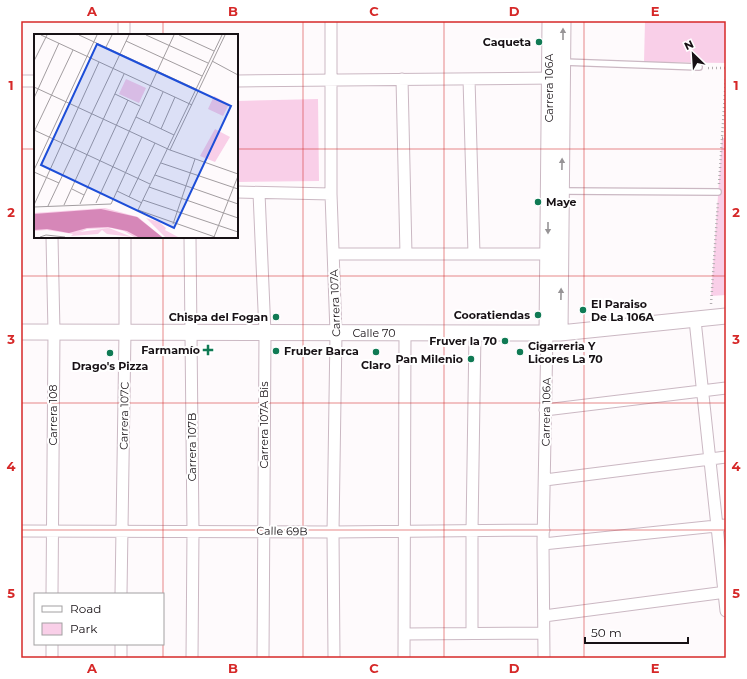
<svg xmlns="http://www.w3.org/2000/svg" width="747" height="679" font-family="Montserrat,sans-serif">
<style>
.green{fill:#f9cfe8}
.lines{fill:none;stroke-linecap:round;stroke-linejoin:round}
.lane-casing{stroke:#cbb8c3;stroke-width:8}
.street-casing{stroke:#cbb8c3;stroke-width:13}
.secondary-casing{stroke:#cbb8c3;stroke-width:17}
.path{stroke:#b2aeb0;stroke-width:2.5;stroke-dasharray:1 3;stroke-linecap:butt}
.lane{stroke:#fff;stroke-width:5.5}
.street{stroke:#fff;stroke-width:11}
.secondary{stroke:#fff;stroke-width:15}
.oneway{fill:#979496}
.grid{fill:none;stroke:#d62828;stroke-width:1;stroke-opacity:0.55}
.poi-dot{fill:#107a54;stroke:#fff;stroke-width:1.5}
.labels{text-anchor:middle;dominant-baseline:central;stroke-width:4;stroke-linejoin:round;paint-order:stroke}
.poi-label{font-size:11px;font-weight:bold;fill:#171115;stroke:#fff;text-anchor:end}
.street-label{font-size:11px;fill:#171115;stroke:#fff}
.inset-road{fill:none;stroke:#a29da0;stroke-width:1}
.view{fill:#1d4ed8;fill-opacity:0.15;stroke:#1d4ed8;stroke-width:2}
.inset-edge{fill:none;stroke:#171115;stroke-width:2}
.neatline{fill:none;stroke:#d62828;stroke-width:1.5}
.grid-label{font-size:13px;text-anchor:middle;font-weight:bold;fill:#d62828}
</style>
<rect width="100%" height="100%" fill="#fefafc"/>
<path class="green" d="M645,21H726V63L644,62Z
M318,99L319,181L237,182V101Z
M722,138H726V295L711,296Z"/>
<g class="lines">
<g class="lane-casing">
<path id="lane" d="M563,62L699,67
M563,191L718,192"/>
</g>
<g class="street-casing">
<path id="street" d="M124,21V35
M331,21V194L336,333L333,532L334,658
M402,79L406,254
M469,79L474,254
M21,81H35
M237,81L556,78
M237,192L331,194
M259,193L265,333L263,658
M52,237L54,332L52,594
M190,237L193,531L192,658
M334,254H548
M695,320L726,611
M545,410L726,388
M545,480L726,457
M21,531L333,532L544,530
M543,544L726,525
M121,594L125,332V237
M544,616L726,592
M472,633V531L475,333
M404,634L543,633
M52,658V644
M121,658V644
M404,658L405,333
M544,658L543,543L547,333"/>
</g>
<g class="secondary-casing">
<path id="secondary" d="M21,332L560,333L726,316
M547,333L550,21
M560,333L563,21"/>
</g>
<path class="path" d="M708,68H726
M722,138H726
M719,184L726,77
M711,304L718,201"/>
<use href="#lane" class="lane"/>
<use href="#street" class="street"/>
<use href="#secondary" class="secondary"/>
</g>
<defs><path id="oneway-solid" d="M-6-.8H1V-3.2L6.5 0L1 3.2V.8H-6Z"/></defs>
<g class="oneway">
<use href="#oneway-solid" transform="translate(563 34) rotate(-90)"/>
<use href="#oneway-solid" transform="translate(562 164) rotate(-89)"/>
<use href="#oneway-solid" transform="translate(548 228) rotate(90)"/>
<use href="#oneway-solid" transform="translate(561 294) rotate(-89)"/>
</g>
<path class="grid" d="M163,21V35M303,21V658M444,21V658M584,21V658M21,149H35M237,149H726M163,237V594M21,276H726M21,403H726M21,530H726M163,644V658"/>
<g class="poi-dot">
<circle cx="539" cy="42" r="4"/>
<circle cx="538" cy="202" r="4"/>
<circle cx="583" cy="310" r="4"/>
<circle cx="538" cy="315" r="4"/>
<circle cx="276" cy="317" r="4"/>
<circle cx="505" cy="341" r="4"/>
<path d="M206 344h4v4h4v4h-4v4h-4v-4h-4v-4h4z"/>
<circle cx="276" cy="351" r="4"/>
<circle cx="376" cy="352" r="4"/>
<circle cx="520" cy="352" r="4"/>
<circle cx="110" cy="353" r="4"/>
<circle cx="471" cy="359" r="4"/>
</g>
<g class="labels">
<g class="poi-label">
<text x="531" y="42">Caqueta</text>
<text x="546" y="202" text-anchor="start">Maye</text>
<text x="591" y="304" text-anchor="start">El Paraiso<tspan x="591" dy="13">De La 106A</tspan></text>
<text x="530" y="315">Cooratiendas</text>
<text x="268" y="317">Chispa del Fogan</text>
<text x="497" y="341">Fruver la 70</text>
<text x="528" y="346" text-anchor="start">Cigarreria Y<tspan x="528" dy="13">Licores La 70</tspan></text>
<text x="200" y="350">Farmamío</text>
<text x="284" y="351" text-anchor="start">Fruber Barca</text>
<text x="463" y="359">Pan Milenio</text>
<text x="376" y="365" text-anchor="middle">Claro</text>
<text x="110" y="366" text-anchor="middle">Drago's Pizza</text>
</g>
<g class="street-label">
<text transform="translate(549 88) rotate(-90)">Carrera 106A</text>
<text transform="translate(335 303) rotate(-92)">Carrera 107A</text>
<text x="374" y="333">Calle 70</text>
<text transform="translate(546 412) rotate(-89)">Carrera 106A</text>
<text transform="translate(53 415) rotate(-90)">Carrera 108</text>
<text transform="translate(124 416) rotate(-89)">Carrera 107C</text>
<text transform="translate(264 425) rotate(-90)">Carrera 107A Bis</text>
<text transform="translate(192 447) rotate(-90)">Carrera 107B</text>
<text transform="translate(282 531) rotate(1)">Calle 69B</text>
</g>
</g>
<g transform="translate(34 34)">
<rect width="204" height="204" fill="#fefafc"/>
<path d="M92,45L112,54L105,69L85,60ZM180,62L195,70L189,82L174,75ZM181,95L196,103L181,128L166,122ZM71,174L104,183L128,203H100L90,197L77,194L53,195L46,198L75,194L98,203L73,200L68,196L64,200L37,202L39,200L13,196L0,197V179ZM112,184L125,188L132,194L131,196L144,203H131Z" fill="#f9cfe8"/>
<path d="M67,175L103,183L128,203H104L93,197L74,193L53,194L35,199L13,195L0,196V180Z" fill="#d687b8"/>
<path class="inset-road" d="M7,1L158,71M45,1L162,55M112,1L174,29M145,1L180,17M92,7L168,42M72,13L78,1M0,27L13,1M178,27L204,41M0,53L136,116L204,140M81,60L106,72M0,64L25,9M102,83L140,101M115,89L129,58M127,95L141,63M0,96L116,150M0,98L39,16M136,116L191,1M127,129L204,155M0,136L63,1M0,138L25,149M121,141L204,170M115,153L204,184M38,155L50,161M83,157L108,169M95,163L121,109M109,166L204,198M62,169L140,1M46,170L94,66M0,171L65,28M30,171L90,40M14,172L95,1M0,173L77,170L108,103M139,190L161,125M6,203L12,201L31,203M180,203L204,142M181,203L104,176L188,1"/>
<path class="view" d="M63,10L197,72L140,194L7,131Z"/>
<rect width="204" height="204" class="inset-edge"/>
</g>
<rect width="747" height="679" fill="none" stroke="#ffffff" stroke-width="44"/>
<rect x="34" y="593" width="130" height="52" fill="#ffffff" stroke="#a2a0a1"/>
<rect x="42" y="606" width="20" height="6" fill="#ffffff" stroke="#a2a0a1"/>
<text x="70" y="613" font-size="12" fill="#171115">Road</text>
<rect x="42" y="623" width="20" height="12" fill="#f9cfe8" stroke="#a2a0a1"/>
<text x="70" y="633" font-size="12" fill="#171115">Park</text>
<g transform="translate(693 54) rotate(335)" stroke="#ffffff" stroke-width="3" paint-order="stroke">
<path d="M0-3L7 15L0 10L-7 15Z" fill="#171115"/>
<text y="-6" font-size="11" font-weight="bold" text-anchor="middle" fill="#171115">N</text>
</g>
<path d="M585 637v6h103v-6" fill="none" stroke="#171115" stroke-width="2"/>
<text x="591" y="637" font-size="12" fill="#171115" stroke="#ffffff" stroke-width="3" paint-order="stroke">50 m</text>
<rect x="22" y="22" width="703" height="635" class="neatline"/>
<g class="grid-label">
<text x="92" y="16">A</text>
<text x="233" y="16">B</text>
<text x="374" y="16">C</text>
<text x="514" y="16">D</text>
<text x="655" y="16">E</text>
<text x="11" y="90">1</text>
<text x="736" y="90">1</text>
<text x="11" y="217">2</text>
<text x="736" y="217">2</text>
<text x="11" y="344">3</text>
<text x="736" y="344">3</text>
<text x="11" y="471">4</text>
<text x="736" y="471">4</text>
<text x="11" y="598">5</text>
<text x="736" y="598">5</text>
<text x="92" y="673">A</text>
<text x="233" y="673">B</text>
<text x="374" y="673">C</text>
<text x="514" y="673">D</text>
<text x="655" y="673">E</text>
</g>
</svg>
